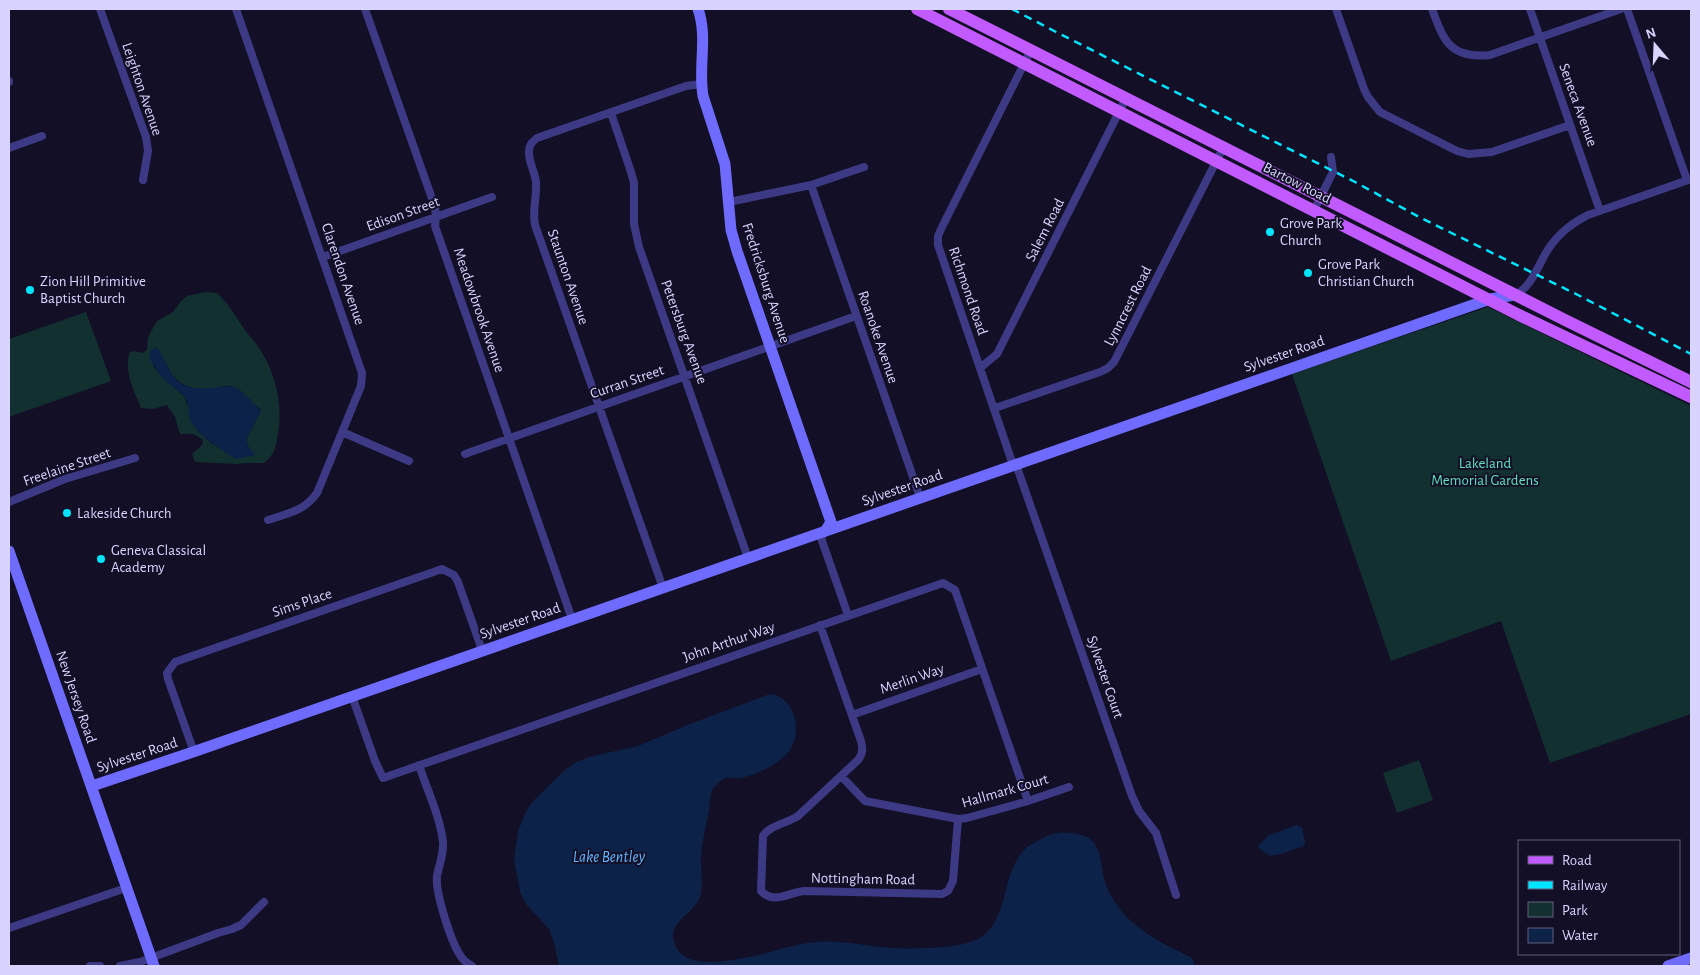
<svg xmlns="http://www.w3.org/2000/svg" width="1700" height="975" font-family="'Alegreya Sans',sans-serif">
<style>
.green{fill:#12302f;fill-rule:evenodd}
.water{fill:#0c2248}
.lines{fill:none;stroke-linecap:round;stroke-linejoin:round}
.street{stroke:#3d3a85;stroke-width:8}
.secondary{stroke:#6f6bff;stroke-width:11}
.primary{stroke:#c25bff;stroke-width:12}
.rail{stroke:#00e5ff;stroke-width:2.5;stroke-dasharray:8 6;stroke-linecap:butt}
.poi-dot{fill:#00e5ff;stroke:#130f26;stroke-width:2}
.labels{text-anchor:middle;dominant-baseline:central;stroke-width:4;stroke-linejoin:round;paint-order:stroke}
.street-label{font-size:15px;fill:#d9d4ff;stroke:#130f26}
.poi-label{font-size:15px;fill:#d9d4ff;stroke:#130f26;text-anchor:start}
.park-label{font-size:15px;fill:#5fe0c0;stroke:#130f26}
.water-label{font-size:16px;font-style:italic;fill:#62b6ff;stroke:#130f26}
</style>
<rect width="100%" height="100%" fill="#130f26"/>
<path class="green" d="M205,292L217,293C229,304 236,317 245,330C250,337 257,344 261,351C276,375 283,406 278,433C276,447 275,454 264,463H245L237,464L195,462L192,454L202,445L203,440C192,432 192,434 180,434L175,417L167,405L153,409L141,408C134,391 123,370 130,352L134,351L143,353L147,350L148,337L157,321L173,312L181,301L187,296ZM165,361C174,384 187,390 211,389C217,389 224,385 230,386C242,388 251,403 261,410L246,440L248,446L253,453L212,444L197,430L184,396L161,376L153,366Z
M1488,307L1691,406V714L1550,763L1501,621L1391,661L1292,374Z
M86,312L111,381L9,417V339Z
M1419,760L1433,800L1397,813L1383,773Z"/>
<path class="water" d="M156,347C167,358 167,376 182,384C200,395 227,381 238,389C247,395 253,404 261,411L246,440L248,446L255,455L236,459C222,450 201,438 192,423C187,415 190,405 185,397C181,392 175,389 170,385C161,377 154,368 149,357L151,350Z
M770,694C798,697 804,739 785,756C774,766 756,775 741,778C735,779 728,776 722,780C719,782 714,787 712,790C710,796 710,804 709,810C706,826 702,842 701,859C701,871 703,881 701,893C699,906 685,914 677,924C673,929 672,936 674,942C682,971 727,961 749,957C771,953 793,944 816,942C841,940 865,946 890,948C903,949 916,948 929,948C945,947 963,946 978,939C1010,921 1000,875 1025,849C1029,845 1036,842 1041,839C1054,831 1069,831 1084,836C1102,842 1100,862 1104,878C1105,884 1108,890 1111,896C1131,930 1159,941 1192,958L1195,966H559L554,943L549,929L526,904L520,892L514,859L518,831L527,810L534,800L566,769L576,762L589,757L638,746L690,724Z
M1297,825L1302,828L1305,841L1304,846L1281,854L1270,856L1261,850L1258,846L1269,835Z"/>
<g class="lines">
<path class="street" d="M100,9L146,137L148,151L143,180
M236,9L362,373L361,386L317,493C304,511 289,513 268,520
M365,9L435,207L436,217L435,226L572,619
M1336,9L1364,89L1368,97L1380,112L1457,151L1468,154L1492,152L1570,125
M1432,9C1444,42 1451,59 1490,55L1621,9
M1530,9L1600,211
M1627,9L1687,180
M1031,50L942,227L938,236V245L1011,459L1018,470L1132,796L1139,811L1156,833L1176,895
M9,81V82
M611,113L631,172L634,183V224L639,247L748,558
M9,148L42,136
M811,185L920,497
M729,202L811,185L864,167
M1314,210L1333,172L1331,157
M323,257L492,197
M1515,295C1533,286 1538,264 1549,248C1559,233 1572,223 1588,215L1691,179
M980,368L997,354L1126,98
M995,408L1100,372L1108,368L1114,362L1223,148
M342,432L409,461
M465,454L856,316
M9,502L65,479L135,458
M826,531L821,538L848,615
M663,588L535,225C532,210 537,197 536,182C535,172 528,161 529,151C529,145 532,142 537,138L686,86L701,84
M820,625L861,741C863,749 863,753 858,760L798,816C786,824 770,825 763,836L761,891C774,905 789,892 805,891L942,894L948,891L953,881L958,819
M352,696L375,761L383,778L943,583L955,590L1028,801
M852,715L982,669
M194,752L168,679L167,673L175,662L442,569L454,575L458,582L482,650
M419,765C427,790 440,816 443,842C444,854 439,865 437,876C435,892 452,947 463,959C465,962 469,964 472,966
M841,776L865,801L958,819L967,818L1028,801L1069,787
M9,928L126,888
M90,966H100
M120,966L140,962L218,933L232,929L241,925L264,902"/>
<path class="secondary" d="M698,9C708,37 698,66 703,96L725,164L731,230L737,251L831,522L826,530
M9,551L154,966
M92,786L196,751L1490,299L1515,295
M1668,966L1691,958"/>
<path class="primary" d="M917,9L1519,315L1691,397
M949,9L1563,319L1691,382"/>
<path class="rail" d="M1012,9L1056,32L1355,182L1421,218L1578,295L1691,354"/>
</g>
<g class="poi-dot">
<circle cx="1270" cy="232" r="5"/>
<circle cx="1308" cy="273" r="5"/>
<circle cx="30" cy="290" r="5"/>
<circle cx="67" cy="513" r="5"/>
<circle cx="101" cy="559" r="5"/>
</g>
<g class="labels">
<g class="street-label">
<text transform="translate(142 89) rotate(71)">Leighton Avenue</text>
<text transform="translate(1578 105) rotate(70)">Seneca Avenue</text>
<text transform="translate(1297 183) rotate(27)">Bartow Road</text>
<text transform="translate(403 214) rotate(-20)">Edison Street</text>
<text transform="translate(1045 230) rotate(-63)">Salem Road</text>
<text transform="translate(343 274) rotate(71)">Clarendon Avenue</text>
<text transform="translate(568 277) rotate(71)">Staunton Avenue</text>
<text transform="translate(766 283) rotate(72)">Fredricksburg Avenue</text>
<text transform="translate(968 291) rotate(71)">Richmond Road</text>
<text transform="translate(1128 306) rotate(-63)">Lynncrest Road</text>
<text transform="translate(479 310) rotate(71)">Meadowbrook Avenue</text>
<text transform="translate(684 332) rotate(70)">Petersburg Avenue</text>
<text transform="translate(878 337) rotate(71)">Roanoke Avenue</text>
<text transform="translate(1284 354) rotate(-19)">Sylvester Road</text>
<text transform="translate(627 382) rotate(-19)">Curran Street</text>
<text transform="translate(67 467) rotate(-19)">Freelaine Street</text>
<text transform="translate(902 488) rotate(-19)">Sylvester Road</text>
<text transform="translate(302 603) rotate(-19)">Sims Place</text>
<text transform="translate(520 621) rotate(-19)">Sylvester Road</text>
<text transform="translate(729 642) rotate(-19)">John Arthur Way</text>
<text transform="translate(1105 677) rotate(71)">Sylvester Court</text>
<text transform="translate(912 679) rotate(-19)">Merlin Way</text>
<text transform="translate(76 697) rotate(71)">New Jersey Road</text>
<text transform="translate(137 755) rotate(-18)">Sylvester Road</text>
<text transform="translate(1005 791) rotate(-16)">Hallmark Court</text>
<text transform="translate(863 879) rotate(1)">Nottingham Road</text>
</g>
<g class="poi-label">
<text x="1280" y="223">Grove Park<tspan x="1280" dy="17">Church</tspan></text>
<text x="1318" y="264">Grove Park<tspan x="1318" dy="17">Christian Church</tspan></text>
<text x="40" y="281">Zion Hill Primitive<tspan x="40" dy="17">Baptist Church</tspan></text>
<text x="77" y="513">Lakeside Church</text>
<text x="111" y="550">Geneva Classical<tspan x="111" dy="17">Academy</tspan></text>
</g>
<g class="park-label">
<text x="1485" y="463">Lakeland<tspan x="1485" dy="17">Memorial Gardens</tspan></text>
</g>
<g class="water-label">
<text x="609" y="857">Lake Bentley</text>
</g>
</g>
<rect width="1700" height="975" fill="none" stroke="#d9d4ff" stroke-width="20"/>
<rect x="1518" y="840" width="162" height="115" fill="#130f26" stroke="#625e7d"/>
<rect x="1528" y="856" width="25" height="8" fill="#c25bff" stroke="#625e7d"/>
<text x="1562" y="865" font-size="15" fill="#d9d4ff">Road</text>
<rect x="1528" y="881" width="25" height="8" fill="#00e5ff" stroke="#625e7d"/>
<text x="1562" y="890" font-size="15" fill="#d9d4ff">Railway</text>
<rect x="1528" y="902" width="25" height="15" fill="#12302f" stroke="#625e7d"/>
<text x="1562" y="915" font-size="15" fill="#d9d4ff">Park</text>
<rect x="1528" y="928" width="25" height="15" fill="#0c2248" stroke="#625e7d"/>
<text x="1562" y="940" font-size="15" fill="#d9d4ff">Water</text>
<g transform="translate(1655 45) rotate(341)" stroke="#130f26" stroke-width="4" paint-order="stroke">
<path d="M0-4L9 19L0 12L-9 19Z" fill="#d9d4ff"/>
<text y="-8" font-size="14" font-weight="bold" text-anchor="middle" fill="#d9d4ff">N</text>
</g>
</svg>
